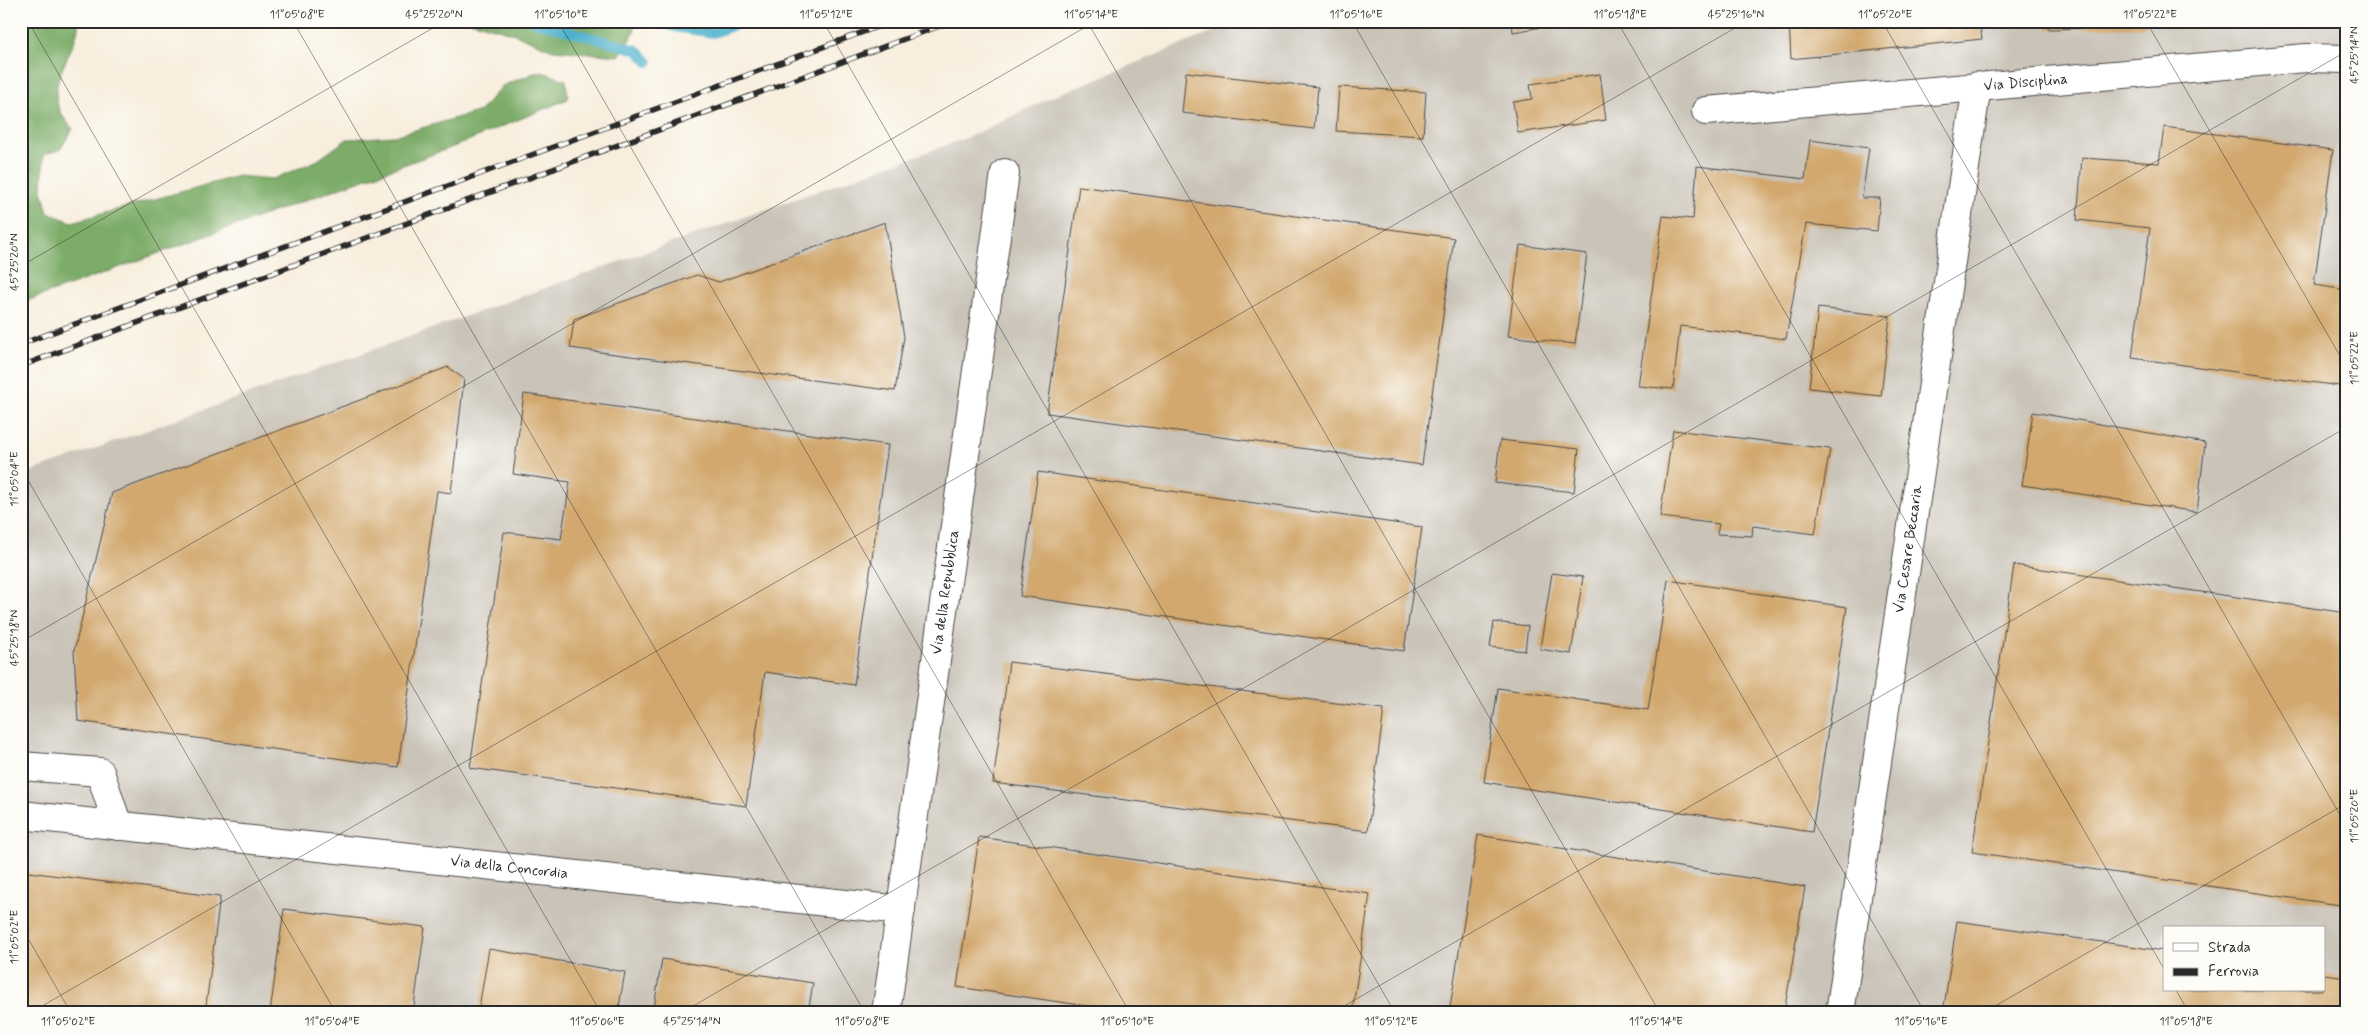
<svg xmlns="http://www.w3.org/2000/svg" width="2368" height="1034" font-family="Mynerve,sans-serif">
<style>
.industrial{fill:#c9c3b8;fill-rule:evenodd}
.forest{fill:#7cac67;stroke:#546c49}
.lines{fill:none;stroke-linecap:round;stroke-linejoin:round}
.stream{stroke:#4cb0cb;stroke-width:10}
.building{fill:#d2a86e}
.street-casing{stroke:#4a4846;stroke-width:30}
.street{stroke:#fff;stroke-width:28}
.rail-casing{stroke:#2b2b2b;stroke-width:5.5}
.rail{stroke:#fdfcf7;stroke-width:4;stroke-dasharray:11;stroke-linecap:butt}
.ticks{fill:none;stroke:#2b2b2b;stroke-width:1;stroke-opacity:0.45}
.labels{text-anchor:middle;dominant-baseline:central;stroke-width:4.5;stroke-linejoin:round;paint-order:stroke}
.street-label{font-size:15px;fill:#2b2b2b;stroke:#fdfcf7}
.neatline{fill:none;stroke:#2b2b2b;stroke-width:2}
.ticks-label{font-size:12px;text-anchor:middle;fill:#2b2b2b}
</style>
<rect width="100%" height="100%" fill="#fdfcf7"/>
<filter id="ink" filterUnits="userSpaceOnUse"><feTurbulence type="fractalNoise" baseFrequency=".02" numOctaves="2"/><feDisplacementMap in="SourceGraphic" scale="10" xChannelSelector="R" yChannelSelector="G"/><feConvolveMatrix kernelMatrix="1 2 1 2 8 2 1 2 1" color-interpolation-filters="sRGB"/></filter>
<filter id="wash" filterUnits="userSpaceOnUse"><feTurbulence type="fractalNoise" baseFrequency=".0096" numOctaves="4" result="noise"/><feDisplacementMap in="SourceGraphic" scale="20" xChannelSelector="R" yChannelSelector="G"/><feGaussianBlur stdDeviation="1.12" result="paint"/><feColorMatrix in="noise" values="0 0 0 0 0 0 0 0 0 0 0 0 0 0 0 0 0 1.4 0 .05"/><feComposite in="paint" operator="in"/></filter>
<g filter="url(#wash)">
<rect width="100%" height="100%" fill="#f8eedd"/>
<path class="industrial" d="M1240,21H2347V1013H21V475L969,137L1052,97ZM2164,928H2324V990H2164Z"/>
<path class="forest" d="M21,21H79C75,63 34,88 73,129L60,150L44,154L42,190L48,213L72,222L238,176L273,179L318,160L347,139L394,136L480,111L502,86L539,71L566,80L568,99L453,147L21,303Z
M469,21H635L634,33L619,56L553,50L512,33Z"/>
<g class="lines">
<path class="stream" d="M532,21L637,50L648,62
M652,21L674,27L713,33L745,21"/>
</g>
<g id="blocks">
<path class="building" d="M1512,21H1573V22L1513,32Z
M1789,21H1979L1982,39L1791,59Z
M2048,21H2145V27L2048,29Z
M2183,21H2302V23L2182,29Z
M1186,72L1318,87L1314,129L1182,113Z
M1600,74L1606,120L1518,133L1513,102L1532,99L1530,84Z
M1339,87L1426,92L1423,136L1336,131Z
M2164,127L2333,150L2314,285L2347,290V387L2132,358L2150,228L2077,220L2082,158L2159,163Z
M1810,140L1869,148L1862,198H1880L1877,231L1806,224L1786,339L1680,326L1673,389L1638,386L1663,216L1693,219L1697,166L1805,179Z
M1079,186L1454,238L1422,465L1047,413Z
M885,222L904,337L895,391L570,348L574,319L697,275L719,282Z
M1520,245L1587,254L1575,344L1508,336Z
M1818,308L1890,316L1881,396L1809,388Z
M448,367L464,379L451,493L437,491L398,767L78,721L74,651L112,493Z
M524,394L888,445L854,685L765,672L746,806L470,768L504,532L561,539L570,482L513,474Z
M2033,412L2205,443L2197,512L2022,485Z
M1673,430L1830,449L1815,534L1753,526L1752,536L1717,534L1719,524L1660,517Z
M1500,440L1579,449L1574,492L1495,483Z
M1038,472L1422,527L1404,651L1020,596Z
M2014,565L2347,613V906L1972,852Z
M1552,573L1583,577L1571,654L1540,649Z
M1668,580L1847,607L1812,832L1484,782L1498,688L1648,710Z
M1494,622L1528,626L1525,651L1490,647Z
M1009,662L1384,709L1368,831L993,783Z
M1478,835L1805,887L1784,1013H1449Z
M979,837L1370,894L1352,1013H1135L957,987Z
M21,871L220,897L205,1013H21Z
M284,909L425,927L413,1013H270Z
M1957,921L2164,951V990H2324V974L2347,977V1013H1943Z
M489,949L625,972L618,1013H478Z
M662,959L813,983L808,1013H653Z"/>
</g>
</g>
<g filter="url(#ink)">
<use href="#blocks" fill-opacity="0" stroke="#4a4846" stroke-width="1"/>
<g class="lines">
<g class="street-casing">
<g id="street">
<path id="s1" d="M1706,111L2306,58L2347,59"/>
<path d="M21,766L100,772L118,826"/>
<path id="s2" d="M21,815L901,910"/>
<path id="s3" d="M886,1013L1005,173"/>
<path id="s4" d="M1840,1013L1977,86"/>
</g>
</g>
<use href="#street" class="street"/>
<g class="rail-casing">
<path id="rail" d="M21,344L893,21
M21,366L953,21"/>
</g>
<use href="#rail" class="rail"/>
</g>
</g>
<path class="ticks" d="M28,21L601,1013M293,21L865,1013M558,21L1130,1013M823,21L1395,1013M1087,21L1660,1013M1352,21L1925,1013M1617,21L2164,969M1882,21L2347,827M2146,21L2347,368M21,266L445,21M21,468L336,1013M21,642L1096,21M21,926L71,1013M2176,990L2189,1013M30,1013L1747,21M681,1013L2347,51M1332,1013L2347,427M1983,1013L2347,803"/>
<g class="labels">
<g class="street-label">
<text stroke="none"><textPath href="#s1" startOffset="321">Via Disciplina</textPath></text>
<text stroke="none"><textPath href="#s4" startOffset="469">Via Cesare Beccaria</textPath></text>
<text stroke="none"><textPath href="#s3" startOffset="425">Via della Repubblica</textPath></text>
<text stroke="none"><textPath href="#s2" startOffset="491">Via della Concordia</textPath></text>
</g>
</g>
<rect width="2368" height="1034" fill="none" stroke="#fdfcf7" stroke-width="55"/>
<rect x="2163" y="926" width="162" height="65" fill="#fdfcf7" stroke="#a9a8a5"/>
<rect x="2173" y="943" width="25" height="8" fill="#ffffff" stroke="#a9a8a5"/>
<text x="2208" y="952" font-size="15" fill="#2b2b2b">Strada</text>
<rect x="2173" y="968" width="25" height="8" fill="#2b2b2b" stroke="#a9a8a5"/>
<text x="2208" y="976" font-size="15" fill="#2b2b2b">Ferrovia</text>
<rect x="28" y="28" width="2312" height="978" class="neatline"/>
<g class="ticks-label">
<text x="297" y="18">11°05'08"E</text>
<text x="434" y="18">45°25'20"N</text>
<text x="561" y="18">11°05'10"E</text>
<text x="826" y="18">11°05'12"E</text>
<text x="1091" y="18">11°05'14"E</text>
<text x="1356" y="18">11°05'16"E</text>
<text x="1620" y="18">11°05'18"E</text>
<text x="1736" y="18">45°25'16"N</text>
<text x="1885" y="18">11°05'20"E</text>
<text x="2150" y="18">11°05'22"E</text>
<text transform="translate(2354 55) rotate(-90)" y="4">45°25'14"N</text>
<text transform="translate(14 262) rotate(-90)" y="4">45°25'20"N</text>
<text transform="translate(2354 358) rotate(-90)" y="4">11°05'22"E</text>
<text transform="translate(14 479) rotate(-90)" y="4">11°05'04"E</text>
<text transform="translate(14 638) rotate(-90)" y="4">45°25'18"N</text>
<text transform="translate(2354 816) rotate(-90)" y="4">11°05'20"E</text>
<text transform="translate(14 937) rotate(-90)" y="4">11°05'02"E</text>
<text x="68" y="1025">11°05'02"E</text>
<text x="332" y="1025">11°05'04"E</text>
<text x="597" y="1025">11°05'06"E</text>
<text x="692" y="1025">45°25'14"N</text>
<text x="862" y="1025">11°05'08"E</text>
<text x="1127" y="1025">11°05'10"E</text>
<text x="1391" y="1025">11°05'12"E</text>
<text x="1656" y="1025">11°05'14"E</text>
<text x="1921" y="1025">11°05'16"E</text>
<text x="2186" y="1025">11°05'18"E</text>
</g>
</svg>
